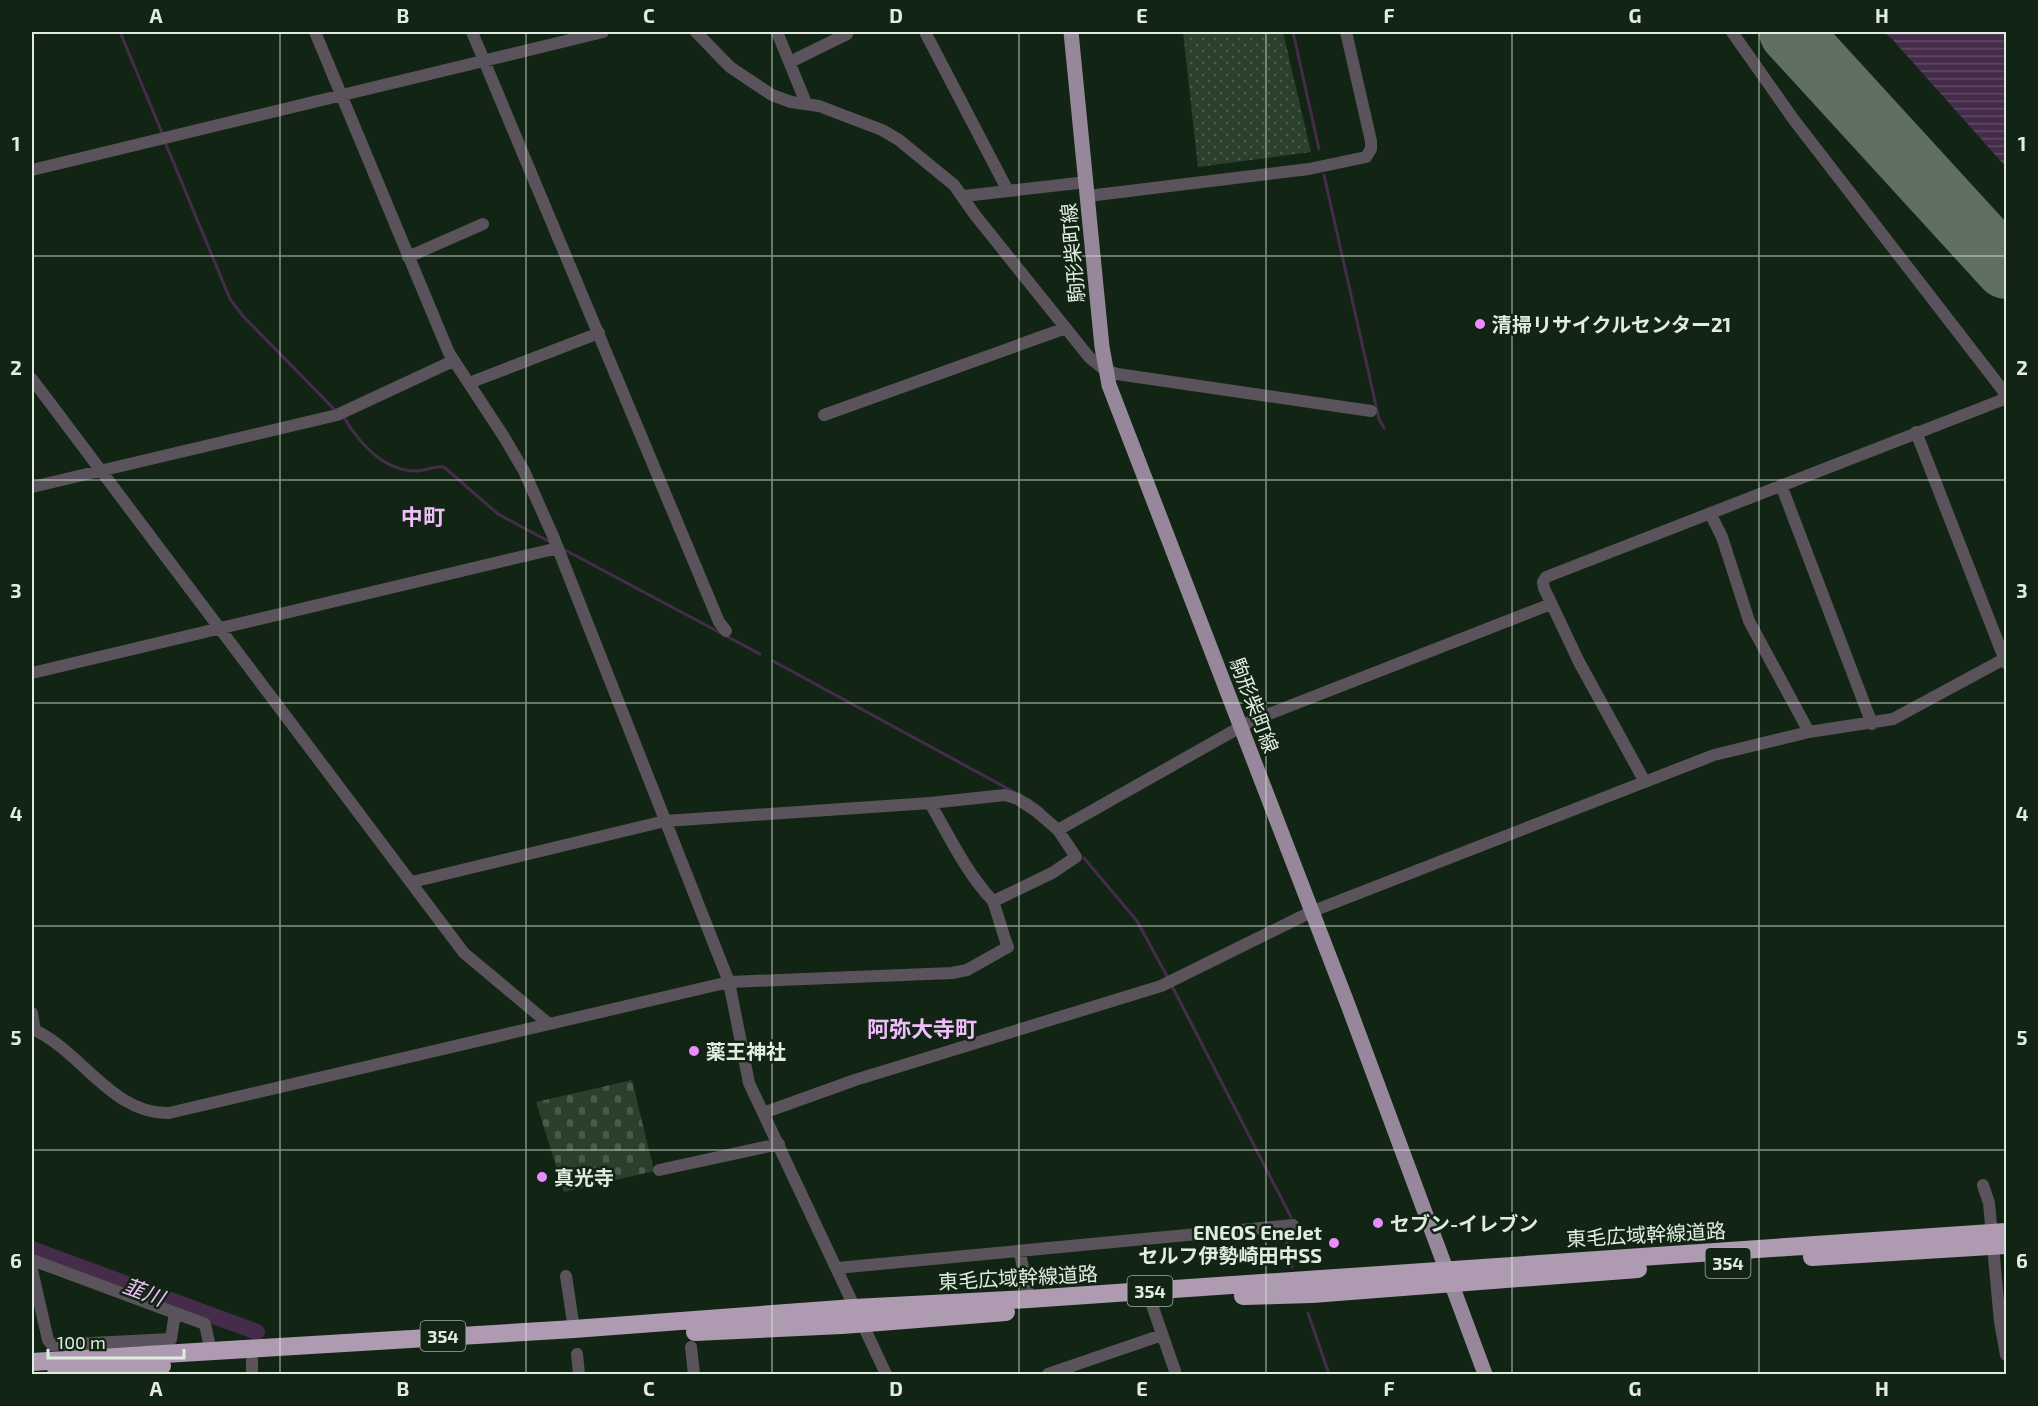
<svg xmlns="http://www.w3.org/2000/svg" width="2038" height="1406" font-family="'Exo 2','Noto Sans JP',sans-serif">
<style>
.cemetery{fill:url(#cemetery-stones)}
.park{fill:url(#park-dots)}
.water{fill:url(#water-rules)}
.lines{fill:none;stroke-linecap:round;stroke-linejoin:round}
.stream{stroke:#462c4b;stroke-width:3}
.river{stroke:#462c4b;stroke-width:16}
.runway{stroke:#5f7060;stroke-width:62}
.minor{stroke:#5b535c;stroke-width:12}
.major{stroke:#96879a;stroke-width:15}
.highway{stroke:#ae9bb2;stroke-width:18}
.grid{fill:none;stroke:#e0ece0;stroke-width:1.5;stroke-opacity:0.55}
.poi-dot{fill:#e98dfe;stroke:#122514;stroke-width:2}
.labels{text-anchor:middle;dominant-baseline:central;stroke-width:5;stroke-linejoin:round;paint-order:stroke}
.shield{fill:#122514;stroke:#a2b0a3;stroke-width:1.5}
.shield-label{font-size:18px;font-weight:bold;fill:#e0ece0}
.street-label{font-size:20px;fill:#e0ece0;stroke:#122514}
.poi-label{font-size:20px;font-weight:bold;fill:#e0ece0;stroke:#122514;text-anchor:start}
.water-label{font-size:21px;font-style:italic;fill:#f0c1fa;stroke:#122514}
.quarter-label{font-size:22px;font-weight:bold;fill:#f0bdfb;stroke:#122514}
.neatline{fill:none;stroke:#e0ece0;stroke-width:2}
.grid-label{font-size:20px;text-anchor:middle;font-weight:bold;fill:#e0ece0}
</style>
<defs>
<pattern id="cemetery-stones" width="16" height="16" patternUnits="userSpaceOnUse" patternTransform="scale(1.5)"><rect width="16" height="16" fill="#2b402c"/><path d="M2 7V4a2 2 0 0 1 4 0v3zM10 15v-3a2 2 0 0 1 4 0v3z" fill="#495c4a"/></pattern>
<pattern id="park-dots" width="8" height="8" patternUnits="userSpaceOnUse" patternTransform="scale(1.5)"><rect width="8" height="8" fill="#2b402c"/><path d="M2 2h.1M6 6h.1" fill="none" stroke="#495c4a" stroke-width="1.8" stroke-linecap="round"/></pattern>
<pattern id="water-rules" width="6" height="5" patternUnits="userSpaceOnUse" patternTransform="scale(1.5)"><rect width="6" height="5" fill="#462c4b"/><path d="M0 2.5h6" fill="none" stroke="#604b65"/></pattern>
</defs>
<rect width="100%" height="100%" fill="#122514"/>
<path class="cemetery" d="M632,1080L654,1171L564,1192L536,1102Z"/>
<path class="park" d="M1183,32H1283L1311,152L1198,167Z"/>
<path class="water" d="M1884,32H2006V167L1892,39Z"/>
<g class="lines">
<path class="stream" d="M120,32L163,135
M1293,32L1319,149
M165,142L230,299L243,316L334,409
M1324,175L1379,419L1384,428
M345,419C360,444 384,471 416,471C426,471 435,465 444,467L498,514L550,542
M565,550L760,654
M773,661L1014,792
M1028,799L1042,809
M1084,858L1137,921L1168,978
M1173,988L1291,1217
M1290,1232L1286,1245L1292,1267
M1308,1313L1329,1374"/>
<path class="river" d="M32,1249L257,1332"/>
<path class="runway" d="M1790,32L2006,268"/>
<path class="minor" d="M315,32L449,353L504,437L524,471L553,536L729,982L749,1083L886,1374
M472,32L719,622L726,631
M696,32L730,67L772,95L791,102L819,106L882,130L899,140L954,185L975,215L1089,357L1105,370L1117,374L1371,411
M777,32L806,103
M925,32L1008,191
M790,62L847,34L846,32
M32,170L603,32
M964,196L1087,182
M1088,196L1309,169L1366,157L1371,149V141L1346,32
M408,257L483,224
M32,379L464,953L549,1024
M469,383L599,333
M824,415L1066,328
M1916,432L2006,663
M1781,485L1872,724
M32,487L337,415L453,361
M1710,513L1722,537L1749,621L1809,732
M32,673L558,548
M1645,782L1579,662L1544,588L1543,582L1546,577L2002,400L2005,393L1794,120L1732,32
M1058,830L1251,721L1551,604
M412,882L665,821L930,803L1005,795L1018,799L1036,811L1058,830L1076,857L1052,873L994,901
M32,1013L35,1031
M32,1029C80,1049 112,1115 169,1113L729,982L952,973L967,970L1008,947C1004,938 995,904 992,900C966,872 949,836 930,803
M763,1113L855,1080L1161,986L1313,911L1714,755L1809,732L1893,719L2006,658
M659,1170L779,1144
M1983,1185L1989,1203L2000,1322L2006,1355
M1020,1253L1029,1299
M32,1260L205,1324L211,1352
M837,1268L1293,1225
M32,1270L48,1340L52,1345L171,1339L175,1313
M566,1276L574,1329
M1151,1302L1176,1374
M691,1347L694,1374
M577,1354L579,1374
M252,1374V1360
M1048,1374L1162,1335"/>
<path class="major" d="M1071,32L1102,347L1109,385L1348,1005L1485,1374"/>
<path class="highway" d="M1812,1257L2006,1245
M1243,1296L1312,1294L1638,1269
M695,1332L842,1325L1006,1312
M32,1362L574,1329L854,1308L1029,1299L2006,1232
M56,1374L162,1366"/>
</g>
<path class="grid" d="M280,32V1374M526,32V1374M772,32V1374M1019,32V1374M1266,32V1374M1512,32V1374M1759,32V1374M32,256H2006M32,480H2006M32,703H2006M32,926H2006M32,1150H2006"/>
<g class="poi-dot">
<circle cx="1480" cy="324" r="6"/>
<circle cx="694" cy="1051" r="6"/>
<circle cx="542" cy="1177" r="6"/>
<circle cx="1378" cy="1223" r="6"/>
<circle cx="1334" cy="1243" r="6"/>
</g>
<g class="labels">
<g class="shield">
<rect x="1705.5" y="1248" width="45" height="30" rx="4.5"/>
<rect x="1127.5" y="1276" width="45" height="30" rx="4.5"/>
<rect x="420.5" y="1321" width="45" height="30" rx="4.5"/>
</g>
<g class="shield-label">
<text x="1728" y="1263">354</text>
<text x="1150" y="1291">354</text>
<text x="443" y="1336">354</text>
</g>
<g class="street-label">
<text transform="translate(1072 253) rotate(-95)">駒形柴町線</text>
<text transform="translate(1255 705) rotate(69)">駒形柴町線</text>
<text transform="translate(1646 1234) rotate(-3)">東毛広域幹線道路</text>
<text transform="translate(1018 1277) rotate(-3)">東毛広域幹線道路</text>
</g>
<g class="poi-label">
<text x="1492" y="324">清掃リサイクルセンター21</text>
<text x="706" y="1051">薬王神社</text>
<text x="554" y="1177">真光寺</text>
<text x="1390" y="1223">セブン-イレブン</text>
<text x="1322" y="1232" text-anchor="end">ENEOS EneJet<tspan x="1322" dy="23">セルフ伊勢崎田中SS</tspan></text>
</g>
<g class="water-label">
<text transform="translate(144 1291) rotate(20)">韮川</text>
</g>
<g class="quarter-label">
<text x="423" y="516">中町</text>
<text x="922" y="1028">阿弥大寺町</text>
</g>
</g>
<rect width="2038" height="1406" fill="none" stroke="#122514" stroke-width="66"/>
<path d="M48 1349v9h136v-9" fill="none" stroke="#e0ece0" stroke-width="3"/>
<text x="57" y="1349" font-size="18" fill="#e0ece0" stroke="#122514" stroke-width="4.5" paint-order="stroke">100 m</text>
<rect x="33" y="33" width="1972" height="1340" class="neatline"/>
<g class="grid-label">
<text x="156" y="23">A</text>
<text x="403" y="23">B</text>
<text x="649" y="23">C</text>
<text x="896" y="23">D</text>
<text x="1142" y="23">E</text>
<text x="1389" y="23">F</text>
<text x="1635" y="23">G</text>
<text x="1882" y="23">H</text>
<text x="16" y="151">1</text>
<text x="2022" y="151">1</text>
<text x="16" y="375">2</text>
<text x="2022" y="375">2</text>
<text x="16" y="598">3</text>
<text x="2022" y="598">3</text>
<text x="16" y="821">4</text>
<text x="2022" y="821">4</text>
<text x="16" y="1045">5</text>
<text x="2022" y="1045">5</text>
<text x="16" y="1268">6</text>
<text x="2022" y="1268">6</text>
<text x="156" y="1396">A</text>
<text x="403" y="1396">B</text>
<text x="649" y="1396">C</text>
<text x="896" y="1396">D</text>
<text x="1142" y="1396">E</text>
<text x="1389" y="1396">F</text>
<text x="1635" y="1396">G</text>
<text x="1882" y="1396">H</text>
</g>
</svg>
